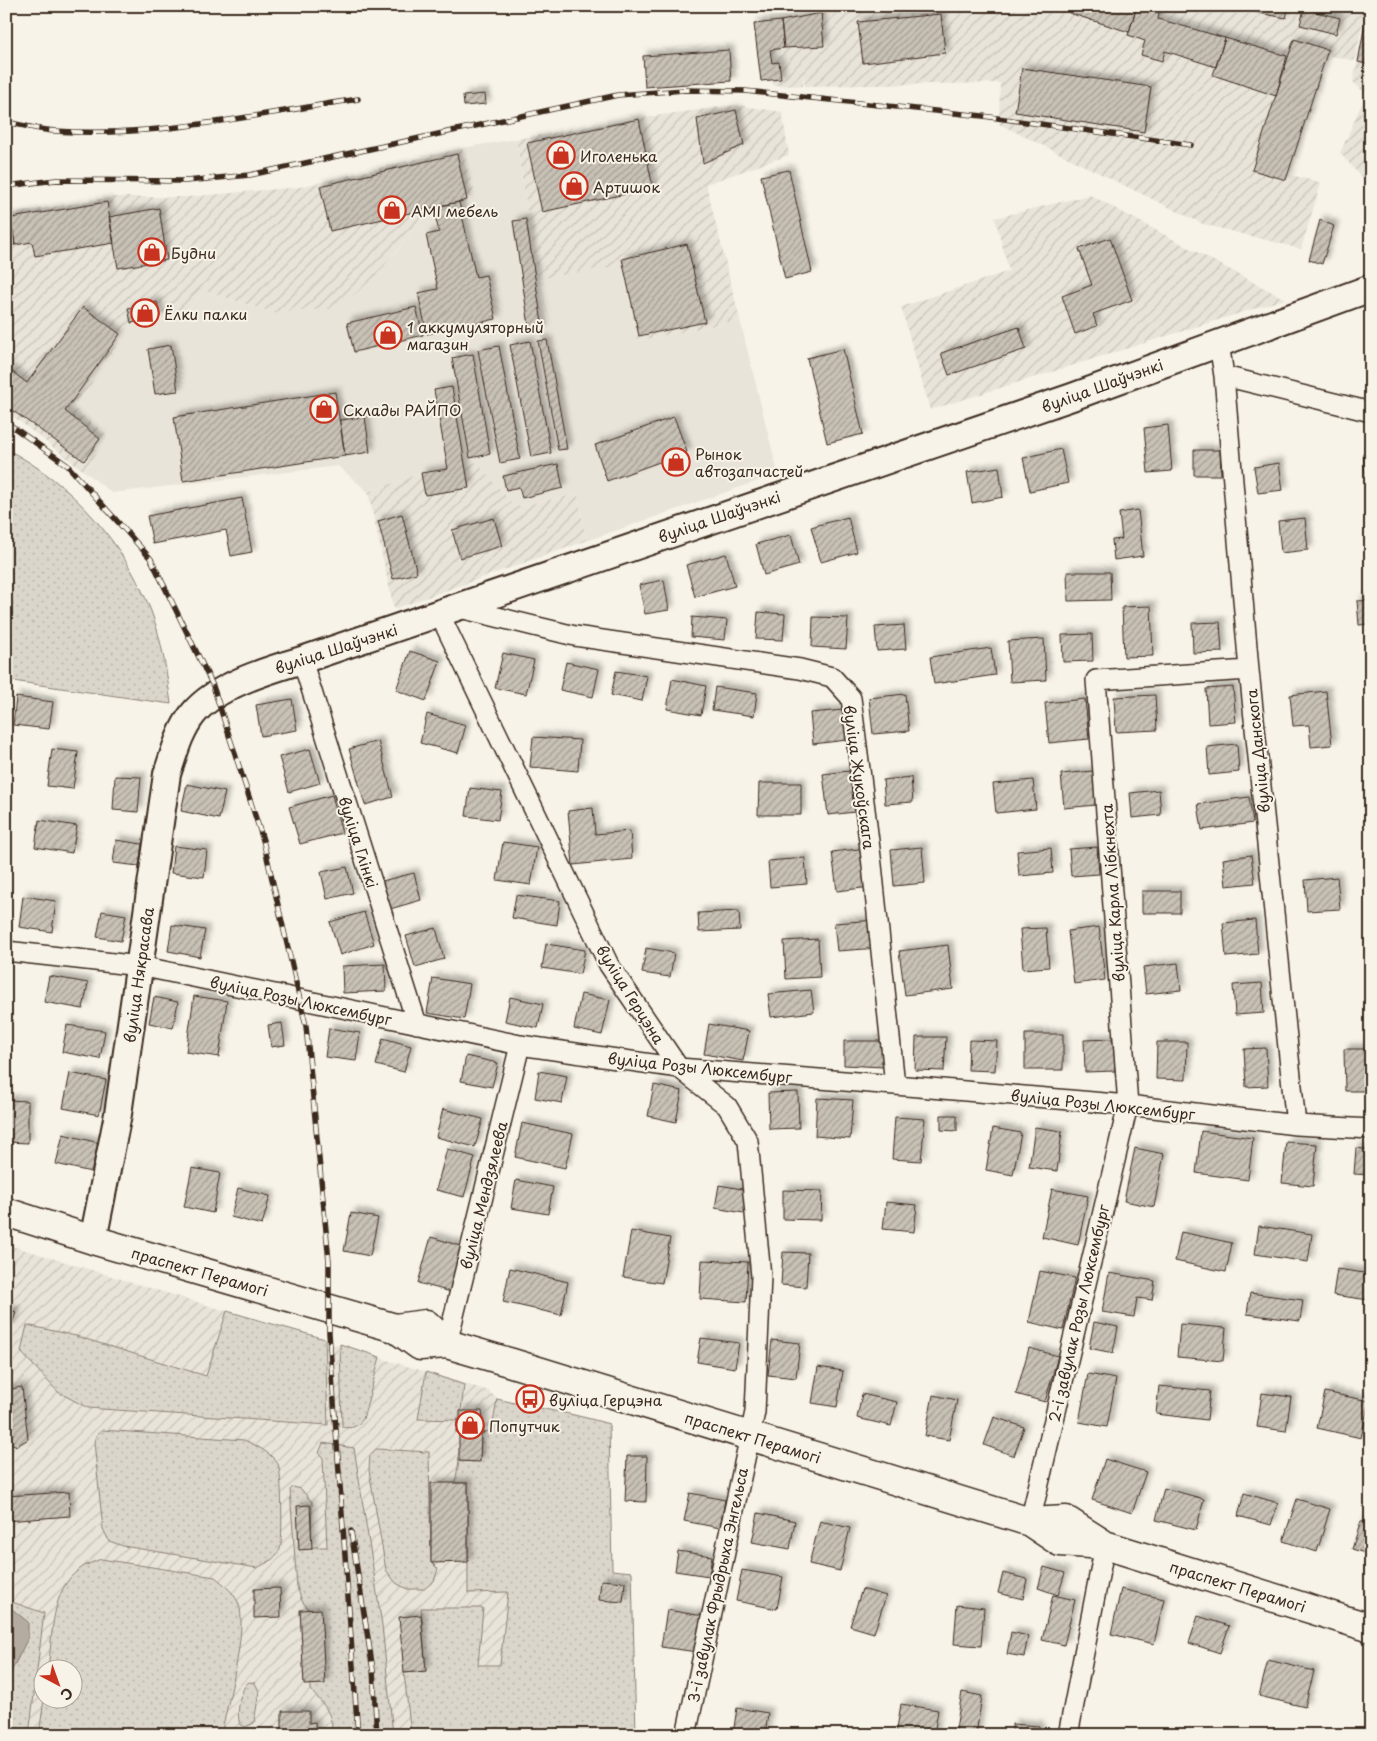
<svg xmlns="http://www.w3.org/2000/svg" width="1377" height="1741" font-family="'Playpen Sans',sans-serif">
<style>
.built{fill:#e9e4d9}
.industrial{fill:url(#industrial-furrows);fill-rule:evenodd}
.grass{fill:url(#grass-dots);stroke:#8b8074}
.water{fill:#b4aca0;stroke:#84786c}
.building{fill:url(#building-hatch);stroke:#3b2a1e;filter:url(#shadow)}
.lines{fill:none;stroke-linecap:round;stroke-linejoin:round}
.street-casing{stroke:#3b2a1e;stroke-width:22}
.secondary-casing{stroke:#3b2a1e;stroke-width:30}
.primary-casing{stroke:#3b2a1e;stroke-width:31}
.street{stroke:#f7f3e8;stroke-width:19}
.secondary{stroke:#f7f3e8;stroke-width:26}
.primary{stroke:#f7f3e8;stroke-width:28}
.rail-casing{stroke:#3b2a1e;stroke-width:5.5}
.rail{stroke:#f7f3e8;stroke-width:4;stroke-dasharray:11;stroke-linecap:butt}
.labels{text-anchor:middle;dominant-baseline:central;stroke-width:4;stroke-linejoin:round;paint-order:stroke}
.poi-label{font-size:15px;fill:#3b2a1e;stroke:#f7f3e8;text-anchor:start}
.street-label{font-size:15px;fill:#3b2a1e;stroke:#f7f3e8}
</style>
<defs>
<pattern id="industrial-furrows" width="10" height="10" patternUnits="userSpaceOnUse" patternTransform="scale(1.25)"><rect width="10" height="10" fill="#e9e4d9"/><path d="M-1 1l2-2M0 10L10 0M9 11l2-2" fill="none" stroke="#c9c4ba"/></pattern>
<pattern id="grass-dots" width="8" height="8" patternUnits="userSpaceOnUse" patternTransform="scale(1.25)"><rect width="8" height="8" fill="#dbd6cb"/><path d="M2 2h.1M6 6h.1" fill="none" stroke="#bdb8ae" stroke-width="1.8" stroke-linecap="round"/></pattern>
<pattern id="building-hatch" width="6" height="6" patternUnits="userSpaceOnUse" patternTransform="scale(1.25)"><rect width="6" height="6" fill="#c8c1b6"/><path d="M-1 1l2-2M0 6l6-6M5 7l2-2" fill="none" stroke="#a49d93"/></pattern>
<filter id="shadow"><feDropShadow dx="4.5" dy="-4.5" stdDeviation="2.5" flood-color="#0004"/></filter>
</defs>
<rect width="100%" height="100%" fill="#f7f3e8"/>
<filter id="ink" filterUnits="userSpaceOnUse"><feTurbulence type="fractalNoise" baseFrequency=".02" numOctaves="2"/><feDisplacementMap in="SourceGraphic" scale="10" xChannelSelector="R" yChannelSelector="G"/><feConvolveMatrix kernelMatrix="1 2 1 2 8 2 1 2 1" color-interpolation-filters="sRGB"/></filter>
<g filter="url(#ink)">
<path class="built" d="M516,139L538,279L623,264L637,341L740,320L778,474L586,541L578,494L515,507L465,465L421,473L368,492L338,466L112,493L84,471L109,436L75,409L131,324L183,315L205,291L274,313L377,275L430,210L476,197L462,148Z"/>
<path class="industrial" d="M844,6H1346L1365,11L1355,61L1331,56L1328,51L1288,174L1321,183L1301,249L1203,224L999,124L1000,83L805,86L803,75V86L773,85L772,80L761,81L754,24L821,13Z
M1371,6V181L1363,179L1340,153L1366,94L1353,82L1368,7Z
M736,105L782,112L789,155L706,184L740,320L637,341L623,265L538,279L516,139L661,115Z
M462,148L476,197L430,210L377,275L339,308L274,313L205,291L183,315L131,324L75,409L109,436L84,471L6,411V215L112,197H187L300,187Z
M1090,195L1285,299L930,410L901,307L1009,271L995,218Z
M476,462L515,507L578,494L586,541L394,609L368,492L421,473Z
M6,1244L489,1391L497,1399L550,1411L570,1413L609,1424L612,1570L632,1572L636,1735H6ZM42,1668H72V1698H42Z"/>
<path class="grass" d="M6,449C71,482 124,543 151,611C162,640 167,674 171,704L6,680Z
M227,1311L325,1339L328,1425L88,1408L58,1392L21,1352L27,1325L76,1336L206,1376Z
M340,1344L380,1357L363,1419C357,1427 352,1429 342,1427Z
M426,1372L464,1385L460,1420L418,1419Z
M497,1399C535,1408 572,1413 609,1424L612,1570L632,1572L636,1735H411L404,1673L426,1671L421,1608H483L478,1665H500L508,1592L468,1593V1483H455L459,1461H480L481,1433L492,1430Z
M102,1430L244,1440C257,1446 270,1452 278,1464C282,1471 283,1542 280,1549C275,1560 266,1563 257,1568L123,1546L109,1541L103,1529L94,1442L96,1435Z
M323,1443L354,1448L382,1625L393,1735H332C333,1714 325,1705 310,1690L309,1610L302,1601L297,1587L290,1490L293,1487L301,1489L312,1502L311,1547H327L323,1458L319,1453Z
M376,1449L429,1452L431,1562L438,1569L434,1581L424,1589H407L396,1583L386,1570L369,1470L370,1455Z
M101,1559L215,1577C224,1584 233,1592 238,1602C249,1626 227,1706 221,1735H39L44,1699L72,1698V1668H48C53,1637 50,1589 80,1569C86,1564 94,1562 101,1559Z
M6,1600L44,1613L29,1735H6Z
M249,1682L255,1683L259,1691L254,1723L245,1727L240,1724C236,1715 240,1687 249,1682Z"/>
<path class="water" d="M6,1608L12,1609L28,1622V1638L6,1682Z"/>
<path class="building" d="M1071,6H1137L1129,32L1069,13Z
M1137,6H1160L1158,19L1225,38L1216,67L1165,51L1162,61L1141,55L1145,41L1128,35Z
M1220,6H1289L1286,18Z
M1371,6V65L1358,62L1368,7Z
M1304,9L1340,18L1336,34L1300,25Z
M821,13L824,46L784,48L781,21Z
M941,14L945,53L863,63L858,22Z
M781,21L784,48L770,50L772,63L779,62L781,79L761,81L754,24Z
M1225,38L1287,56L1276,96L1213,75Z
M1294,39L1328,50L1286,180L1252,170Z
M729,50L731,81L645,87L643,56Z
M1022,68L1151,87L1144,132L1015,112Z
M485,94L486,104L464,106L463,96Z
M736,110L744,145L703,163L697,119Z
M639,119L653,188L542,212L527,143Z
M457,154L467,200L330,231L320,186Z
M789,170L812,272L785,279L761,176Z
M107,202L114,243L35,256L32,242L15,245L11,218Z
M459,202L476,277L486,275L496,319L427,334L418,293L438,289L426,235L439,232L433,207Z
M159,208L167,260L118,268L109,217Z
M6,218H11L15,245L6,246Z
M526,219L543,330L530,332L513,221Z
M1320,220L1334,226L1322,264L1309,260Z
M1110,238L1132,300L1093,314L1097,326L1075,334L1062,296L1092,285L1079,249Z
M687,244L705,322L639,336L622,259Z
M157,302L160,317L131,323L128,308Z
M83,307L120,334L65,411L100,439L84,461L6,406V367L27,383Z
M416,307L423,335L354,352L347,323Z
M1019,327L1026,349L949,375L941,353Z
M547,340L567,449L558,450L538,341Z
M530,341L551,453L531,457L510,345Z
M171,345L178,391L155,394L148,349Z
M499,346L520,459L500,463L478,350Z
M843,349L863,434L827,443L807,358Z
M473,354L490,454L470,458L452,358Z
M452,387L469,488L425,495L421,473L448,469L434,390Z
M335,392L345,456L183,481L174,417Z
M365,417L370,452L345,456L340,420Z
M674,417L687,452L607,481L595,445Z
M1168,425L1172,471L1148,473L1144,428Z
M1061,449L1068,483L1030,491L1023,458Z
M1194,450H1220L1221,475H1194Z
M1371,452V483H1366L1363,453Z
M1279,463L1283,490L1258,493L1254,467Z
M558,464L563,488L522,498L519,487L506,490L503,476Z
M999,467L1003,497L972,503L967,472Z
M242,498L252,552L231,556L226,530L153,544L147,516Z
M1138,510L1143,556L1114,560L1112,540L1122,539L1119,513Z
M402,514L417,573L393,579L378,521Z
M848,517L857,552L821,562L811,527Z
M494,518L502,546L460,558L452,530Z
M1305,518L1308,550L1281,553L1278,521Z
M791,535L799,565L764,575L756,544Z
M726,554L735,586L695,597L686,565Z
M1067,572H1110L1111,600L1068,601Z
M664,580L669,610L645,614L639,585Z
M1371,600V624L1359,625L1357,601Z
M1151,606L1153,656L1124,657L1122,607Z
M758,612L785,614L783,640L756,639Z
M692,617L727,620L725,640L691,637Z
M813,617L848,618L846,649L812,647Z
M1220,622L1222,652L1193,653L1192,623Z
M904,625L906,649L877,651L875,627Z
M1092,634L1093,661L1063,662L1062,635Z
M1044,639L1046,680L1010,682L1008,641Z
M991,648L995,675L934,684L930,657Z
M410,651L440,661L426,701L396,690Z
M503,653L534,660L526,694L495,688Z
M566,662L599,669L593,697L560,690Z
M616,671L647,676L642,701L611,695Z
M672,679L706,686L701,715L667,709Z
M715,687L757,693L754,716L712,710Z
M1233,687L1236,722L1208,724L1206,689Z
M1326,691L1332,745L1311,747L1309,725L1293,726L1290,695Z
M905,694L909,731L873,734L869,698Z
M1155,695L1157,730L1116,732L1114,697Z
M16,697L53,702L49,729L13,725Z
M292,699L297,730L261,736L256,705Z
M1085,699L1089,739L1049,743L1045,703Z
M844,710L847,740L813,744L810,713Z
M427,714L466,725L458,753L420,743Z
M533,737L580,740L578,771L530,767Z
M378,741L393,797L365,805L349,749Z
M1237,744L1239,772L1209,775L1207,747Z
M52,749L78,752L73,789L47,786Z
M310,749L320,783L289,792L279,757Z
M849,771L855,812L828,815L823,774Z
M1093,771L1096,805L1064,808L1061,774Z
M115,776L141,777L138,812L113,810Z
M911,777L913,802L885,804L883,780Z
M1033,780L1036,809L996,813L993,784Z
M759,783H801V815H758Z
M187,784L225,792L219,819L181,811Z
M470,788L502,792L498,820L466,816Z
M1159,790L1161,815L1132,818L1130,793Z
M332,795L342,833L300,844L289,807Z
M1249,797L1253,823L1202,830L1198,804Z
M593,808L595,834L630,831L632,859L573,865L568,811Z
M39,820L77,826L72,853L35,847Z
M116,840L142,844L139,866L113,863Z
M503,842L537,847L531,885L497,880Z
M174,846L207,850L204,877L171,873Z
M922,847L925,883L894,886L891,850Z
M1097,847L1099,874L1071,876L1069,849Z
M867,848L871,887L837,891L832,852Z
M1051,848L1053,873L1019,876L1017,851Z
M1251,855L1255,883L1226,886L1223,859Z
M805,858L807,884L770,887L768,861Z
M347,867L353,893L327,899L321,872Z
M414,873L421,900L390,909L382,881Z
M1337,877L1340,909L1307,911L1305,880Z
M1142,891H1180V913H1142Z
M516,895L560,901L557,925L512,918Z
M23,896L56,901L52,932L19,927Z
M102,911L126,915L121,941L97,937Z
M739,911L740,930L699,932L698,913Z
M364,912L374,944L340,955L330,922Z
M877,920L879,948L837,951L834,923Z
M1255,920L1258,954L1226,957L1223,923Z
M172,925L205,930L200,957L168,951Z
M1099,927L1105,980L1074,984L1068,931Z
M436,928L444,959L415,967L406,936Z
M1046,928L1049,967L1023,969L1020,929Z
M818,939L820,977L786,979L784,941Z
M546,944L585,950L580,974L542,968Z
M948,945L953,989L905,995L899,951Z
M646,948L674,953L670,977L642,973Z
M1178,963L1181,990L1146,994L1143,967Z
M385,964L386,991L343,993L342,966Z
M49,976L88,983L83,1009L44,1002Z
M433,978L470,984L464,1019L427,1013Z
M1262,983L1264,1013L1235,1015L1233,985Z
M811,990L814,1012L771,1017L768,994Z
M581,994L610,1000L602,1035L574,1029Z
M194,996L227,1001L219,1057L186,1052Z
M154,997L178,1002L173,1028L149,1023Z
M510,997L543,1004L538,1028L505,1021Z
M282,1023L285,1045L271,1047L268,1025Z
M709,1024L749,1031L743,1061L704,1054Z
M67,1025L105,1031L100,1059L62,1052Z
M329,1028L360,1033L356,1061L325,1057Z
M1025,1034H1063V1070H1025Z
M916,1037H946L944,1071L915,1070Z
M383,1038L411,1046L404,1072L376,1065Z
M1114,1039L1115,1071L1085,1072L1084,1040Z
M969,1040L997,1041L995,1071L968,1070Z
M844,1041H882L883,1067L844,1065Z
M1157,1042H1187L1186,1080L1156,1079Z
M1266,1048L1268,1086L1246,1087L1244,1049Z
M1344,1049H1366V1091H1345Z
M466,1056L498,1063L492,1087L461,1081Z
M539,1071L567,1076L562,1103L535,1098Z
M70,1073L106,1080L99,1115L63,1108Z
M654,1085L682,1091L676,1122L648,1116Z
M798,1092L799,1128L769,1129L768,1093Z
M817,1098L853,1100L850,1139L815,1136Z
M6,1100L28,1101V1143L6,1142Z
M443,1109L483,1119L475,1147L436,1137Z
M941,1115H957V1131L941,1130Z
M895,1117L925,1119L921,1161L892,1159Z
M522,1123L573,1134L565,1168L515,1157Z
M1035,1127L1062,1131L1057,1171L1029,1167Z
M993,1128L1021,1133L1013,1175L986,1170Z
M1201,1131L1253,1138L1248,1180L1196,1173Z
M63,1134L99,1143L91,1172L56,1164Z
M1286,1142L1317,1144L1313,1186L1282,1183Z
M1135,1148L1164,1154L1154,1207L1124,1201Z
M1356,1148L1371,1150V1175L1354,1174Z
M447,1149L475,1157L464,1197L436,1190Z
M192,1168L220,1173L213,1213L184,1207Z
M516,1180L553,1187L548,1214L511,1208Z
M719,1185L753,1191L749,1214L715,1208Z
M238,1188L270,1196L262,1225L231,1217Z
M1052,1189L1088,1196L1078,1245L1042,1237Z
M783,1190L822,1191L821,1220L783,1219Z
M886,1202L917,1205L914,1232L883,1229Z
M351,1213L378,1218L370,1256L344,1251Z
M1259,1226L1312,1234L1308,1262L1255,1254Z
M631,1231L670,1238L662,1283L623,1277Z
M1181,1232L1232,1243L1226,1272L1175,1261Z
M431,1237L464,1247L451,1292L418,1283Z
M783,1252L808,1253L806,1287L781,1285Z
M702,1260L748,1262L746,1302L700,1299Z
M510,1268L568,1282L561,1315L503,1302Z
M1337,1269L1371,1274L1369,1300L1333,1295Z
M1040,1271L1075,1278L1063,1330L1029,1322Z
M1109,1273L1155,1281L1152,1300L1137,1298L1134,1317L1102,1312Z
M1250,1293L1303,1300L1300,1321L1247,1314Z
M6,1309L16,1312L11,1327L6,1325Z
M1094,1322L1118,1327L1113,1353L1089,1348Z
M1180,1324L1226,1328L1223,1361L1177,1357Z
M701,1338L739,1343L735,1368L697,1362Z
M772,1340L800,1343L796,1378L768,1375Z
M1029,1348L1058,1356L1045,1402L1016,1394Z
M818,1367L843,1371L837,1407L812,1403Z
M1088,1374L1116,1379L1107,1427L1079,1422Z
M1159,1386L1210,1391L1207,1420L1156,1414Z
M22,1387L28,1439L17,1446L8,1442L6,1390Z
M1325,1392L1369,1401L1361,1438L1317,1428Z
M1262,1393L1291,1397L1286,1431L1257,1427Z
M862,1394L897,1402L891,1426L857,1418Z
M933,1395L957,1400L949,1440L925,1436Z
M460,1411H482L484,1433H481L480,1462L459,1461V1432H456L457,1420H460Z
M994,1417L1024,1427L1014,1456L984,1445Z
M627,1456H647L646,1502L625,1501Z
M1105,1459L1146,1472L1132,1513L1092,1500Z
M431,1483H468V1562L431,1563Z
M1164,1488L1204,1499L1196,1530L1156,1520Z
M69,1492L70,1516L6,1521V1496Z
M690,1493L725,1500L720,1528L684,1521Z
M1244,1493L1278,1503L1271,1525L1238,1516Z
M1297,1499L1330,1509L1317,1552L1283,1541Z
M310,1505L312,1549L299,1550L297,1506Z
M758,1513L795,1521L790,1549L752,1542Z
M820,1521L850,1528L840,1571L809,1564Z
M1361,1521L1371,1524V1555L1352,1549Z
M678,1551L712,1556L709,1576L675,1571Z
M1044,1567L1065,1573L1058,1595L1038,1588Z
M742,1570L783,1577L777,1609L736,1601Z
M1003,1573L1027,1579L1023,1599L998,1593Z
M601,1580L625,1582L623,1602L599,1600Z
M280,1588L281,1617L254,1618V1589Z
M862,1589L886,1596L874,1633L850,1626Z
M1121,1589L1164,1599L1154,1644L1111,1634Z
M1053,1595L1075,1600L1064,1645L1042,1640Z
M957,1605L984,1608L981,1646L954,1644Z
M321,1609L325,1684L304,1685L300,1610Z
M667,1610L703,1616L697,1652L661,1647Z
M421,1615L426,1671L404,1673L399,1617Z
M1198,1616L1229,1626L1220,1653L1189,1643Z
M1011,1632L1028,1636L1024,1657L1007,1654Z
M1268,1660L1314,1671L1305,1707L1259,1696Z
M962,1692L982,1696L976,1735H955Z
M901,1704L938,1710L934,1735H896Z
M737,1708L768,1713L765,1735L733,1734Z
M282,1711H309V1723L315,1722L316,1735H282Z
M1012,1724L1039,1726V1735H1012Z"/>
<g class="lines">
<g class="street-casing">
<path id="street" d="M1219,343L1224,376L1371,412
M1224,376L1249,670L1296,1125
M456,607L575,636L800,669L832,677L851,698L872,865L895,1085
M439,613L609,965L679,1068L727,1106L748,1141L761,1276L755,1412L686,1735
M302,660L417,1024
M6,951L140,966L520,1045L679,1068L895,1085L1128,1105L1296,1125L1371,1129
M447,1344L520,1045
M1030,1522L1128,1105L1096,680L1249,670
M1068,1735L1105,1545"/>
</g>
<g class="secondary-casing">
<path id="secondary" d="M93,1240L118,1114L167,774C174,754 179,732 193,714C215,686 268,670 302,660L1072,397L1371,288"/>
</g>
<g class="primary-casing">
<path id="primary" d="M6,1212L93,1240L395,1328L426,1324L447,1344
M395,1328L420,1346L447,1344L512,1363L1030,1522L1060,1542L1105,1545L1371,1628
M1030,1522L1066,1520L1102,1543"/>
</g>
<use href="#street" class="street"/>
<use href="#secondary" class="secondary"/>
<use href="#primary" class="primary"/>
<g class="rail-casing">
<path id="rail" d="M6,122C22,125 39,130 55,131C156,138 258,114 358,99
M6,186L56,180L186,181L250,175L618,95L684,90L745,91L983,116L1191,145
M6,422L67,465L151,559L213,686L263,840L306,1026L329,1261V1333L358,1735
M351,1531L373,1670L377,1735"/>
</g>
<use href="#rail" class="rail"/>
</g>
</g>
<defs>
<g id="shop-ring" transform="scale(1.4375)"><circle r="9.5" fill="#f7f3e8" stroke="#c8321e" stroke-width="1.5"/><path d="M-5-2.5h2.3a2.7 3.5 0 0 1 5.4 0H5L5.5 6h-11ZM-1.5-2.5h3a1.5 2.3 0 0 0-3 0Z" fill="#c8321e"/></g>
<g id="bus-ring" transform="scale(1.4375)"><circle r="9.5" fill="#f7f3e8" stroke="#c8321e" stroke-width="1.5"/><path d="M-5-6H5V4H4V6H2V4H-2V6H-4V4H-5ZM-3.5-4V0h7V-4ZM-3.5 1.2v1.5H-2V1.2ZM2 1.2v1.5H3.5V1.2Z" fill="#c8321e"/></g>
</defs>
<g fill-rule="evenodd">
<use href="#shop-ring" x="561" y="155"/>
<use href="#shop-ring" x="574" y="186"/>
<use href="#shop-ring" x="392" y="210"/>
<use href="#shop-ring" x="152" y="252"/>
<use href="#shop-ring" x="145" y="313"/>
<use href="#shop-ring" x="388" y="335"/>
<use href="#shop-ring" x="324" y="409"/>
<use href="#shop-ring" x="676" y="462"/>
<use href="#bus-ring" x="530" y="1399"/>
<use href="#shop-ring" x="470" y="1425"/>
</g>
<g class="labels">
<g class="poi-label">
<text x="580" y="155">Иголенька</text>
<text x="593" y="186">Артишок</text>
<text x="411" y="210">AMI мебель</text>
<text x="171" y="252">Будни</text>
<text x="164" y="313">Ёлки палки</text>
<text x="407" y="326">1 аккумуляторный<tspan x="407" dy="17">магазин</tspan></text>
<text x="343" y="409">Склады РАЙПО</text>
<text x="695" y="453">Рынок<tspan x="695" dy="17">автозапчастей</tspan></text>
<text x="549" y="1399">вуліца Герцэна</text>
<text x="489" y="1425">Попутчик</text>
</g>
<g class="street-label">
<text transform="translate(1102 385) rotate(-20)">вуліца Шаўчэнкі</text>
<text transform="translate(719 516) rotate(-19)">вуліца Шаўчэнкі</text>
<text transform="translate(336 648) rotate(-18)">вуліца Шаўчэнкі</text>
<text transform="translate(1257 751) rotate(-96)">вуліца Данскога</text>
<text transform="translate(860 777) rotate(82)">вуліца Жукоўскага</text>
<text transform="translate(359 842) rotate(72)">вуліца Глінкі</text>
<text transform="translate(1112 893) rotate(-94)">вуліца Карла Лібкнехта</text>
<text transform="translate(138 975) rotate(-82)">вуліца Някрасава</text>
<text transform="translate(631 994) rotate(58)">вуліца Герцэна</text>
<text transform="translate(301 1000) rotate(12)">вуліца Розы Люксембург</text>
<text transform="translate(700 1067) rotate(6)">вуліца Розы Люксембург</text>
<text transform="translate(1103 1104) rotate(6)">вуліца Розы Люксембург</text>
<text transform="translate(483 1195) rotate(-76)">вуліца Мендзялеева</text>
<text transform="translate(200 1271) rotate(16)">праспект Перамогі</text>
<text transform="translate(1078 1313) rotate(-77)">2-і завулак Розы Люксембург</text>
<text transform="translate(753 1437) rotate(17)">праспект Перамогі</text>
<text transform="translate(717 1585) rotate(-78)">3-і завулак Фрыдрыха Энгельса</text>
<text transform="translate(1238 1586) rotate(17)">праспект Перамогі</text>
</g>
</g>
<rect width="1377" height="1741" fill="none" stroke="#f7f3e8" stroke-width="25"/>
<rect x="12" y="12" width="1352" height="1716" fill="none" stroke="#3b2a1e" stroke-width="2" filter="url(#ink)"/>
<g transform="translate(58 1684) rotate(139)"><circle r="24" fill="#f7f3e8" stroke="#aca397"/>
<path d="M0-4L9 19L0 12L-9 19Z" fill="#c8321e"/>
<text y="-8" font-size="14" font-weight="bold" text-anchor="middle" fill="#3b2a1e">С</text>
</g>
</svg>
